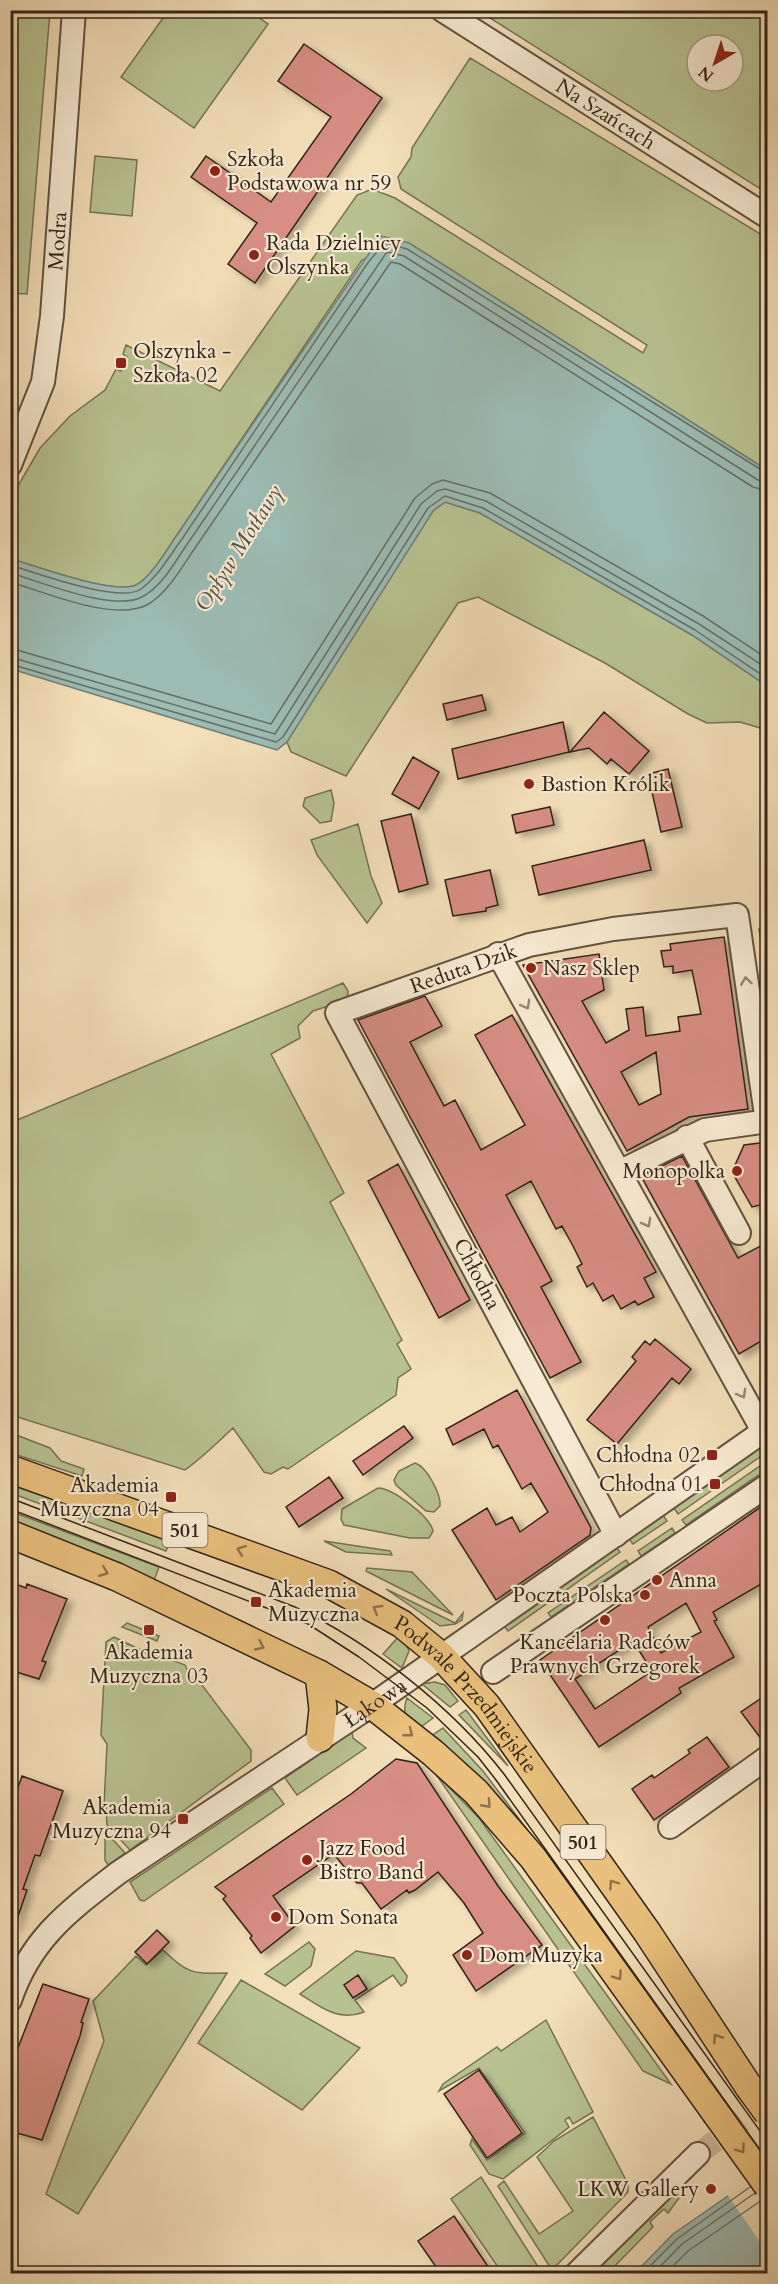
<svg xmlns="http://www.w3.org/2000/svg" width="778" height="2284" font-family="Cardo,serif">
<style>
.green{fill:#b8c291;stroke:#757354;stroke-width:1.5;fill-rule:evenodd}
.water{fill:#9cbcb4;stroke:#727f76;stroke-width:1.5}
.pier{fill:#f3dfb9}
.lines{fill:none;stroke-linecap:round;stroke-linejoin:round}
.shore{stroke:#677066;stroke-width:1.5}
.building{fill:#d78e83;stroke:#322418;stroke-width:1.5;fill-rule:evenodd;filter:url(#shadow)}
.minor-tunnel{stroke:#ccba99;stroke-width:22;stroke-dasharray:22 11;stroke-linecap:butt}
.minor-casing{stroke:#625340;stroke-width:26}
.major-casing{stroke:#322418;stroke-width:30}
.minor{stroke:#f7ead2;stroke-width:22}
.major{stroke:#eac07c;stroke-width:27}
.tram{stroke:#322418;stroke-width:1.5}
.major-bridge-casing{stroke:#322418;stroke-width:30;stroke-linecap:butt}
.major-bridge{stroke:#eac07c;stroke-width:27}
.oneway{stroke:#948775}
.oneway2{stroke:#8e724a}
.poi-dot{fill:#8f2418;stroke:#f7ead2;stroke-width:2}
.labels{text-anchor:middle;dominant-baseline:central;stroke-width:4.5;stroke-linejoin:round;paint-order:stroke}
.shield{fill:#f7ead2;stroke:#6d5f50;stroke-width:1.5}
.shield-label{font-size:20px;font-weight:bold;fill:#322418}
.street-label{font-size:21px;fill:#322418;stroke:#f7ead2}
.poi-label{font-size:21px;fill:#322418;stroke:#f7ead2;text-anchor:start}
.water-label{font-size:22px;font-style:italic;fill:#525247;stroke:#f7ead2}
</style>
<defs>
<filter id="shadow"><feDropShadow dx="6" dy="4" stdDeviation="3" flood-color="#0004"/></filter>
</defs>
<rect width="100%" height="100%" fill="#f3dfb9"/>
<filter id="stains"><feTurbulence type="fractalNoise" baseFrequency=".00333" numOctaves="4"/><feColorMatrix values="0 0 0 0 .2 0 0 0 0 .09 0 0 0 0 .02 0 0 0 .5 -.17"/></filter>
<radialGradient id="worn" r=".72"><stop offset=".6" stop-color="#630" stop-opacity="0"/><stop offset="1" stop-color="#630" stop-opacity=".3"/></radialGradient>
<path class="green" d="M706,10L767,18V193L479,11ZM697,45H733V81H697Z
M10,11H50L27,294L11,293Z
M168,11H249L268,24L194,128L121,77Z
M470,58L767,238V470L409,243L362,260L177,535C168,548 150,579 136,585C113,595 37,566 11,559V498L40,448L70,416L105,390L116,369L121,371L127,357L123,354L126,345L220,391L357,195L372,189L395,198L643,353L647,345L401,189L398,177L411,157L412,148Z
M95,156L137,160L132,216L90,212Z
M445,502L480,513L692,635L767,686V730L740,722L707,723L688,714L605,663L478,597L458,603L346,776L291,752L287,742L294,730L404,554L433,511Z
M331,790L334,803L331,821L320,823L303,806L305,798Z
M358,824L371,876L382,903L367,923L317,855L311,840Z
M766,922H768L767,991L759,929Z
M343,983L348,991L347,1000L313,1011L298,1026L300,1038L271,1054L344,1193L330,1202L402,1340L397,1344L411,1369L398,1378L396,1395L288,1469L283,1467L271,1474L264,1472L233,1428C217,1443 203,1457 185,1470L11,1415L10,1123Z
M11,1433L50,1448L61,1461L84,1469L82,1476L11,1453Z
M767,1442V1452L678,1514L674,1508Z
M767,1461V1469L686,1525L682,1520Z
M415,1463C427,1467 441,1494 440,1506L434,1512L426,1511L396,1485L394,1480L399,1471Z
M10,1485L171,1539L166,1551L11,1493Z
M378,1488C392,1488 430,1516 433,1531L429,1538H410L344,1525L341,1519L342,1509Z
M10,1511L159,1567L153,1583L11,1525Z
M663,1515L667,1521L633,1544L629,1539Z
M672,1528L675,1533L641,1556L638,1551Z
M324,1541L390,1551L392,1555L346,1552Z
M617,1548L620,1552L508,1631L504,1626Z
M626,1560L629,1564L551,1617L548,1613Z
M367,1568L412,1572L453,1615L366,1571Z
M386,1589L455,1623L463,1613L462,1620L455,1624L440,1626Z
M127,1623L159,1636L157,1641L122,1627Z
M399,1636L404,1640L409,1651L402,1668L383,1654Z
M114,1637L149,1654L151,1652L185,1665L192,1680L202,1685L251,1750V1761L130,1850L107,1825L106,1807H104L107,1744L101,1735L106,1642Z
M435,1682L445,1685L458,1701L450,1707L422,1684Z
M407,1698L433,1718L418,1729C407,1719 401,1713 407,1698Z
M466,1710L508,1766L459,1715Z
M443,1728L483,1771L529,1832V1839L428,1738Z
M352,1732L353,1738L366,1748L297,1795L285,1778Z
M435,1773L479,1818L671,2084L643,2071Z
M272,1788L284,1804L154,1894L144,1901L140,1900L130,1882Z
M105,1831L125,1853L108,1865L105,1860Z
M309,1942L315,1949L311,1966L285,1986L265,1974Z
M163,1950C189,1974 191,1974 227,1973L78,2214L46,2194L104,2041L93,2001L136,1956L146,1965Z
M356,1951L394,1958L407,1976L406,1982L401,1986L393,1975L355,2000L364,2012C338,2022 321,2007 300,1994Z
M241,1980L360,2048L302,2110L198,2043Z
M546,2020L593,2112L573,2124L569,2117L565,2120L569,2127L503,2179L489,2174L470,2145L472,2139L487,2160L525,2133L479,2068L439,2091L443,2084L497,2047L501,2051Z
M593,2117L628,2184V2192L552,2270L498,2186L504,2181L539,2234L573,2211L537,2157L554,2141Z
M481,2177L542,2273H502L451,2199Z
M676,2191L679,2198L668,2213L664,2209L650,2222L653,2227L608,2273L593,2274Z"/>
<path class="water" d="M381,236L409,243L767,470V686L692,635L480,513L445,502L433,511L287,742L277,750L11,669V559C37,566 113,595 136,585C150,579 168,548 177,535Z
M767,2169V2273L634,2274L673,2234Z"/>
<path class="pier" d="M768,2166L767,2252L726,2193Z"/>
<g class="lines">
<path class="shore" d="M10,565C36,573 120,604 141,589C158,577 170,555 182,539L367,264L384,243L407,249L768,474
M10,573C42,582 113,612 142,597C162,587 176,560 188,543L387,252L404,256L758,480L768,482
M10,582C45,592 113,622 147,605C167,594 182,567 195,548L391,262L400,264L753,487L768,491
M10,648L271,724L415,498L432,484L443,480L490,493L703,616L768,659
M10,657L275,734L421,504L437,491L445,489L486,501L699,624L768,669
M10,664L276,742L283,737L428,508L445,496L483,508L695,630L768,679
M642,2274L677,2239L750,2187
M653,2274L682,2244L755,2193
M665,2274L688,2251L762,2200"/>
</g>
<path class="building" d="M304,44L382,98L255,283L228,264L257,223L191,177L206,156L271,202L331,117L278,81Z
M482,695L486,710L447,720L443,704Z
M604,712L649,751L629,774L611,759L607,764L589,748L570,752Z
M563,722L569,752L458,779L452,749Z
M413,757L439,772L419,809L392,794Z
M668,769L682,827L661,832L648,774Z
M550,807L554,825L516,833L512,815Z
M411,814L428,884L399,892L381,821Z
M644,840L651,870L539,895L532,866Z
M490,870L498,905L486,908V911L453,916L445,880Z
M724,937L748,1109L689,1117L627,1151L523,965L599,954L604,990L582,1001L606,1043L629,1030L626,1009L643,1007L646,1036L680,1031L678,1017L701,1014L692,970L673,973V966L664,967L661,951L671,950L670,944ZM656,1052L661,1094L639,1105L621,1072Z
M425,996L442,1026L410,1042L444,1106L455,1100L481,1150L525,1125L475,1035L512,1015L656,1272L644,1278L654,1297L638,1305L635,1301L621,1309L613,1295L603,1301L593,1283L587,1287L577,1267L582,1264L573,1246L562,1226L556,1229L531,1181L506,1195L552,1281L541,1287L581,1362L550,1378L358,1020Z
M768,1142V1203L752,1207L732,1172L744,1145Z
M682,1156L738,1258L768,1242V1337L739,1354L641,1176Z
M398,1164L470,1300L439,1318L368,1181Z
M655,1339L691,1369L679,1384L672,1378L617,1444L587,1420L636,1361L632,1357L645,1341L650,1345Z
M517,1390L591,1528L590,1535L496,1600L452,1530L487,1508L496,1525L512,1517L520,1532L548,1512L531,1483L522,1489L498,1445L493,1448L484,1429L453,1445L446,1429Z
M404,1426L413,1438L363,1475L353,1461Z
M329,1477L343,1498L299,1527L286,1507Z
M768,1502V1580L713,1612L717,1620L714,1621L734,1657L679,1688L681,1693L599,1747L540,1660ZM686,1603L701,1632L661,1653L648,1627ZM633,1641L652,1671L595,1709L575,1679Z
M10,1582L26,1588L27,1584L67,1599L42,1661L46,1662L39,1679L10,1670Z
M760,1699L768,1708V1744H765L741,1712Z
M707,1737L729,1767L654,1820L632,1789L652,1775L654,1778L690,1753L688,1750Z
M396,1759L417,1763L498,1886L542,1945L476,1991L453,1955L483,1933L464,1903L438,1872L415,1890L409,1893L407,1890L381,1909L362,1883H357L334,1854L273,1896L295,1926L261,1953L250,1938L252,1936L223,1899L226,1896L215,1887L351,1794Z
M22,1776L63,1791L40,1856L35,1855L23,1889L27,1890L13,1931L10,1810Z
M157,1930L169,1942L147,1964L135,1952Z
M358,1975L367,1989L353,1998L344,1985Z
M43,1984L89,1999L81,2022L83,2023L80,2036L42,2140L10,2131V2068Z
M479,2070L522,2133L487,2158L444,2094Z
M454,2216L493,2274H441L418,2241Z"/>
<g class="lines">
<path class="minor-tunnel" d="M698,2154L768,2102"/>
<g class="minor-casing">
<g id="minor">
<path id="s1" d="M442,10L768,217"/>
<path id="s2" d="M10,465L43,382L52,316L74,10"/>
<path d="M498,954L763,1431"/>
<path d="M687,1137L739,1233"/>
<path d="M619,1172L705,1130L768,1121"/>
<path id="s3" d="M616,1535L337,1013L529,945L613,929L737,915L767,1122"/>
<path d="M493,1672L768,1485"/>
<path d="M670,1827L768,1757"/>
<path id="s4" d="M10,2000C31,1938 69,1911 118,1873L372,1705L768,1428"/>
<path d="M576,2274L698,2154"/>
</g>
</g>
<g class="major-casing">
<g id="major">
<path id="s5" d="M10,1469L329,1584L402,1624L441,1656L487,1706L647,1932L749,2087"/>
<path d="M10,1534L117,1577L319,1674L372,1705L433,1753L476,1792L533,1858L715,2112"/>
<path d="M319,1674L323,1709L320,1738"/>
</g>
</g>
<use href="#minor" class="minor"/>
<use href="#major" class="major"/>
<path class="tram" d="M10,1498L295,1607C371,1643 452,1707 504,1774L768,2142
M10,1509L308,1624L359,1657L427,1708L478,1757L496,1780L768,2161"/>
<g class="major-bridge-casing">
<path id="major-bridge" d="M749,2087L768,2113
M715,2112L768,2186"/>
</g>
<use href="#major-bridge" class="major-bridge"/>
</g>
<defs><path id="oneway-chevron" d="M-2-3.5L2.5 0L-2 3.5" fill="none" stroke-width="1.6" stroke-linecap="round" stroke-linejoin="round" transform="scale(1.5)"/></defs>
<g class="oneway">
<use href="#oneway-chevron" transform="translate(746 981) rotate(-98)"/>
<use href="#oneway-chevron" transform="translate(526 1005) rotate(61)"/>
<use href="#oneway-chevron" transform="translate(647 1223) rotate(61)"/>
<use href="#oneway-chevron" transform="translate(742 1394) rotate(61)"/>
</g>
<g class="oneway2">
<use href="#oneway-chevron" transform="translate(241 1550) rotate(-160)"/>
<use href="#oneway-chevron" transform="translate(104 1572) rotate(22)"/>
<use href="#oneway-chevron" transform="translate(377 1609) rotate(-149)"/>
<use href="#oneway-chevron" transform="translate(260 1646) rotate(25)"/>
<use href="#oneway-chevron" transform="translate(409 1733) rotate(38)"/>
<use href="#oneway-chevron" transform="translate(487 1804) rotate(48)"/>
<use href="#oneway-chevron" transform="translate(613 1884) rotate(-125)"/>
<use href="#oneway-chevron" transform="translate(618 1976) rotate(55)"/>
<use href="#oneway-chevron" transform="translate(717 2038) rotate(-123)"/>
<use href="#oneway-chevron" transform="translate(741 2149) rotate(54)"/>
</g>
<g class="poi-dot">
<circle cx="215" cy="171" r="6"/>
<circle cx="254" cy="255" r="6"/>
<rect x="115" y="357" width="12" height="12" rx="3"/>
<circle cx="529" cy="784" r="6"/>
<circle cx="531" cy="968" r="6"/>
<circle cx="737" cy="1171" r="6"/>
<rect x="706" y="1449" width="12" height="12" rx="3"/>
<rect x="709" y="1478" width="12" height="12" rx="3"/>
<rect x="165" y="1491" width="12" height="12" rx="3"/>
<circle cx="657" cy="1580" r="6"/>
<circle cx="645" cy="1595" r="6"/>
<rect x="250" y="1596" width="12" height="12" rx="3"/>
<circle cx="605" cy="1620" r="6"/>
<rect x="143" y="1624" width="12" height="12" rx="3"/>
<rect x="177" y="1813" width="12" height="12" rx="3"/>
<circle cx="307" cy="1860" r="6"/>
<circle cx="276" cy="1917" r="6"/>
<circle cx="467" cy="1955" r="6"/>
<circle cx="711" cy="2189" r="6"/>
</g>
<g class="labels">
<g class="shield">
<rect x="162.5" y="1513" width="45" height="34" rx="4.5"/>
<rect x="560.5" y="1825" width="45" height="34" rx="4.5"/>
</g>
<g class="shield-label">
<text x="185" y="1530">501</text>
<text x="583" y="1842">501</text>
</g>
<g class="street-label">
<text stroke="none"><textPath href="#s1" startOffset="194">Na Szańcach</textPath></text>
<text stroke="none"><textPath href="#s2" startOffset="231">Modra</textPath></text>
<text stroke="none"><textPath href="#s3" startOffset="726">Reduta Dzik</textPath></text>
<text transform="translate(477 1274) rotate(62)">Chłodna</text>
<text stroke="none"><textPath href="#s5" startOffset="518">Podwale Przedmiejskie</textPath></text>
<text stroke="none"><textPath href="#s4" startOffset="478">Łąkowa</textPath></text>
</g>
<g class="poi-label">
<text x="227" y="159">Szkoła<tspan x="227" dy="24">Podstawowa nr 59</tspan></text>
<text x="266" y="243">Rada Dzielnicy<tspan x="266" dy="24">Olszynka</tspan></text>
<text x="133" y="351">Olszynka -<tspan x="133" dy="24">Szkoła 02</tspan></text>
<text x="541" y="784">Bastion Królik</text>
<text x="543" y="968">Nasz Sklep</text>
<text x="725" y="1171" text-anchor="end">Monopolka</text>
<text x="700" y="1455" text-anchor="end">Chłodna 02</text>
<text x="703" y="1484" text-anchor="end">Chłodna 01</text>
<text x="159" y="1485" text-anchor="end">Akademia<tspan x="159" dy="24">Muzyczna 04</tspan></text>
<text x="669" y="1580">Anna</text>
<text x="268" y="1590">Akademia<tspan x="268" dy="24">Muzyczna</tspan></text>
<text x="633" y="1595" text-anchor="end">Poczta Polska</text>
<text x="605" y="1642" text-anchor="middle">Kancelaria Radców<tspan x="605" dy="24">Prawnych Grzegorek</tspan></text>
<text x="149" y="1652" text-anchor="middle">Akademia<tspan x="149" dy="24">Muzyczna 03</tspan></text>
<text x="171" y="1807" text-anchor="end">Akademia<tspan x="171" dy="24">Muzyczna 94</tspan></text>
<text x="319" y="1848">Jazz Food<tspan x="319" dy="24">Bistro Band</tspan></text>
<text x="288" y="1917">Dom Sonata</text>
<text x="479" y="1955">Dom Muzyka</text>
<text x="699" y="2189" text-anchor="end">LKW Gallery</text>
</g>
<g class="water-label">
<text transform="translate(239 548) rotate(-58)">Opływ Motławy</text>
</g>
</g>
<rect width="778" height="2284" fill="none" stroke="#f3dfb9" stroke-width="36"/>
<rect x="12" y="12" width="754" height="2260" fill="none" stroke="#322418" stroke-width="3"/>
<rect x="18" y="18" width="742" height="2248" fill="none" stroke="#322418" stroke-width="1.5"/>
<g transform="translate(715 63) rotate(219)"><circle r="28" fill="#f7ead2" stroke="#a89b88" stroke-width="1.5"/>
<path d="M0-4.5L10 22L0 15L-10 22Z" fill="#8f2418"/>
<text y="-9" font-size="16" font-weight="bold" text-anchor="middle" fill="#322418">N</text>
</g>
<rect width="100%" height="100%" filter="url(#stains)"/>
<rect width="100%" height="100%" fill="url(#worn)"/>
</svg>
